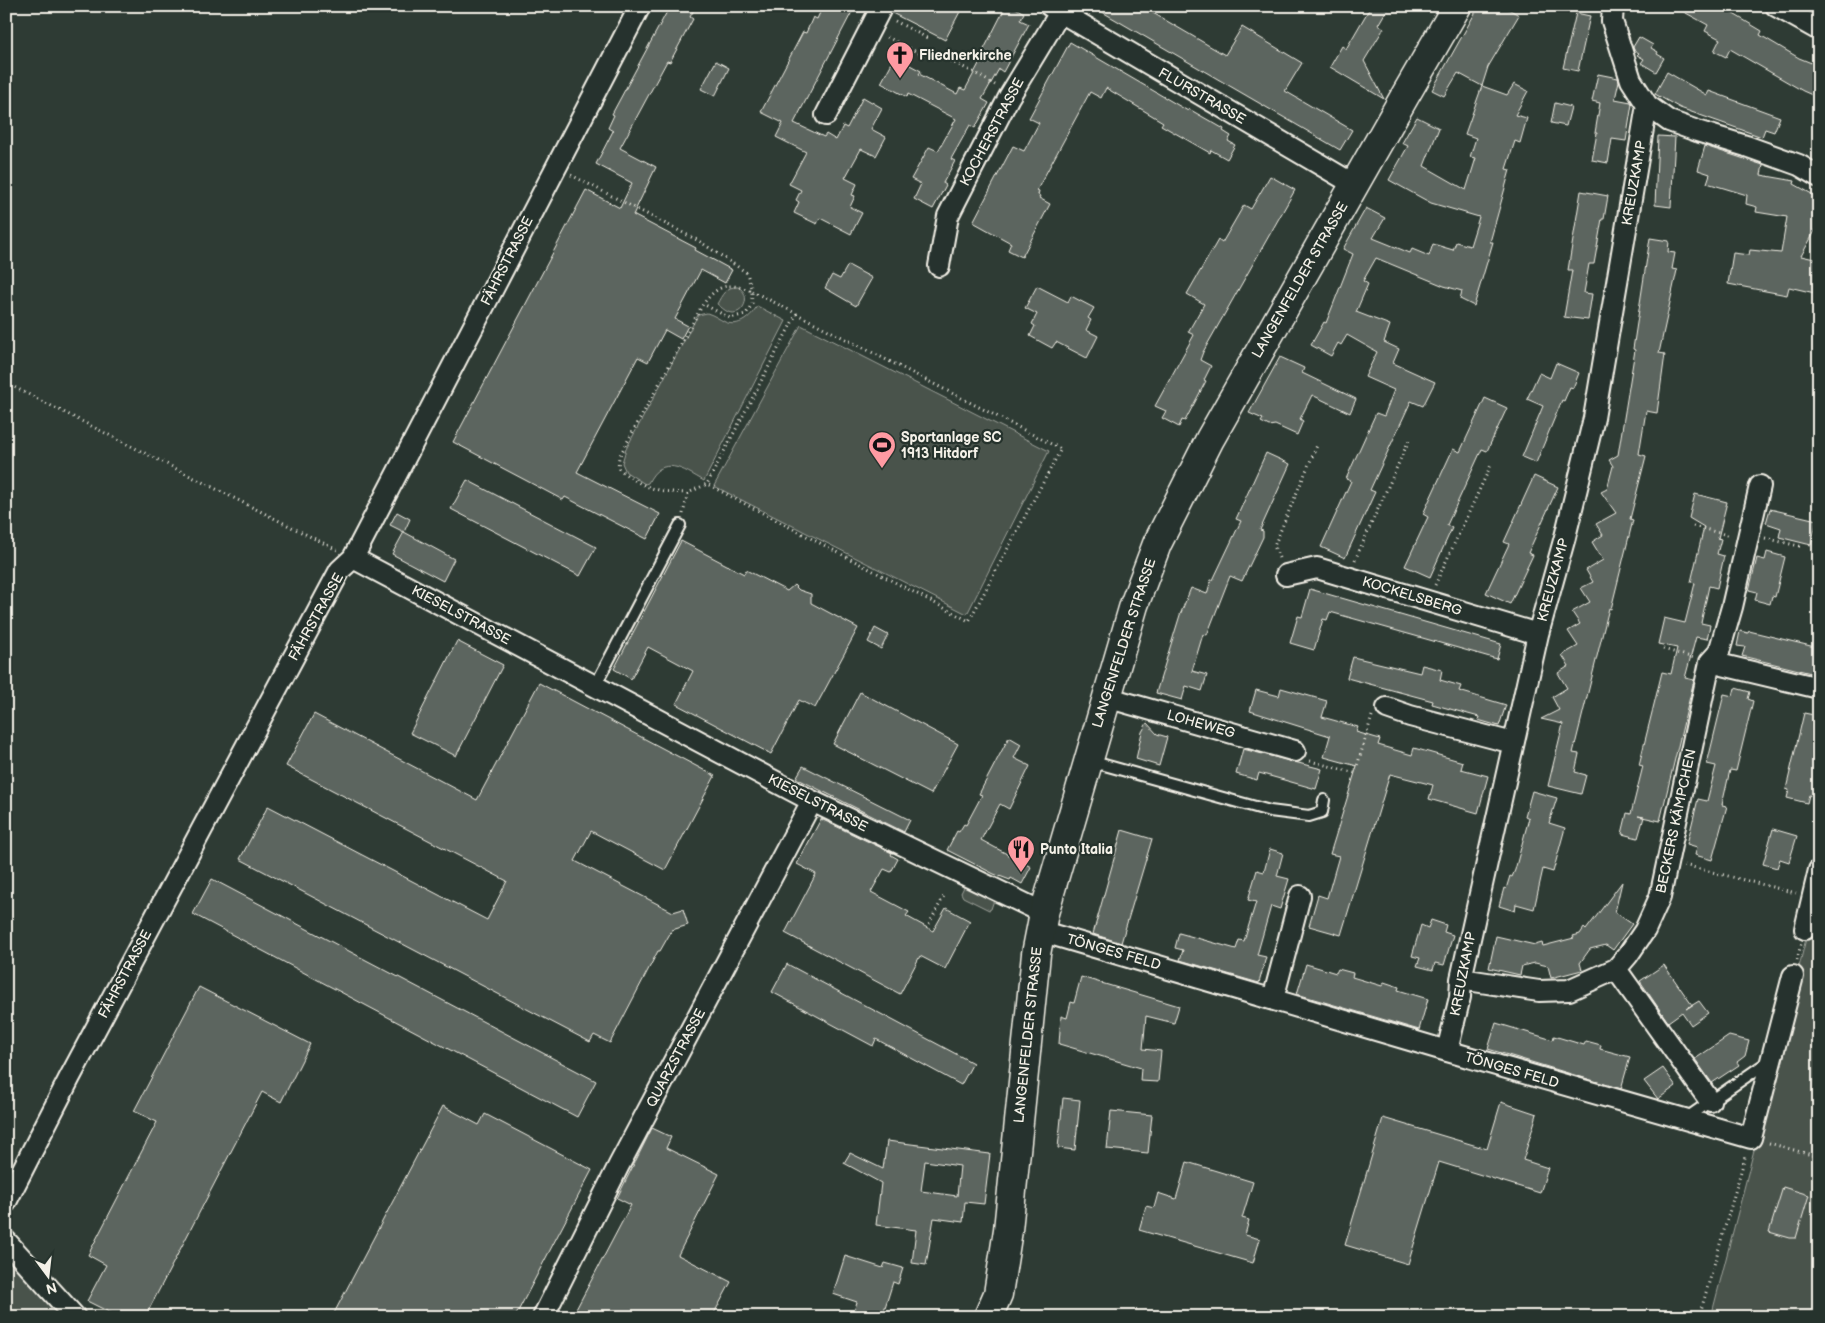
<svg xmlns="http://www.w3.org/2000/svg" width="1825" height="1323" font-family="'Balsamiq Sans',sans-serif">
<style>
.green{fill:#48524c;stroke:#9ea29a}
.building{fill:#5c655e;stroke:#f4f1e8;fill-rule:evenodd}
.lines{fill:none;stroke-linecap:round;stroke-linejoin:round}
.lane-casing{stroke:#f4f1e8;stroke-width:14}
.street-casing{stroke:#f4f1e8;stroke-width:24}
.secondary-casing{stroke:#f4f1e8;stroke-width:31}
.path{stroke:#f4f1e8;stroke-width:3;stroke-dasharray:1 4;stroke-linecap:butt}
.lane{stroke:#26332d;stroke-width:10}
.street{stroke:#26332d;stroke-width:20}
.secondary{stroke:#26332d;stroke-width:28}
.labels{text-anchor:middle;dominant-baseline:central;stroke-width:4.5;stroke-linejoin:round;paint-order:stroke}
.poi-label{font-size:14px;font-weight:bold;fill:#f4f1e8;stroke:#26332d;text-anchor:start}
.street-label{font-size:14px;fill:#f4f1e8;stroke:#26332d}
</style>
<rect width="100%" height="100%" fill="#2e3b34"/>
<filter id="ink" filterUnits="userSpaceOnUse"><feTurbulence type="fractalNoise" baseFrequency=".02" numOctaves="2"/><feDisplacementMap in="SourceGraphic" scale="10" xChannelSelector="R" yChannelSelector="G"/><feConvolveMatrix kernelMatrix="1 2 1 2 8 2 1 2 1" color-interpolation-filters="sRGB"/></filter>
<g filter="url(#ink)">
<path class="green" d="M738,287C753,295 743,318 728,312C724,310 721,307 717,304C722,295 726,286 738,287Z
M757,306L786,321L704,481C683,469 662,454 648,483L645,484L626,472L622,463L626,449L698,315L707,313C714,315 719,319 725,322C739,328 751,317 757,306Z
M801,325L1049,451L967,614L714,486Z
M965,885L994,900L991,909L989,910L963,897L961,893Z
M1816,898L1819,899V1317H1711L1755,1146Z
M6,1253L67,1317H6Z"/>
<path class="building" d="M670,6H696L690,17L693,19L670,62L667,61L620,148L656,167L633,215L696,248L695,250L732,270L725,283L701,270L675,319L688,326L681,339L665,330L648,362L638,357L577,472L660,514L647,539L565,497L563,500L453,442L586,190L620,208L632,183L596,164L613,131L608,128L614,115L612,114Z
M823,6H855L794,123L824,137L826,134L836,140L843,126L847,128L863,97L882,108L871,129L886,137L876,156L861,149L845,178L857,184L852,195L855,196L850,207L862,213L851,234L820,218L817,224L794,213L799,202L796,200L801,190L789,184L806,152L776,137L783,123L761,112L803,32L806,33L813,17L817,19Z
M894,6H963L945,40L892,13Z
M1006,6H1012L1024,13L1020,20L1029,24L1003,72L999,69L982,99L989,103L975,128L970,125L951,159L955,161L943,183L946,185L933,209L914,199L921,184L911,179L929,147L938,151L956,119L908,94L907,97L881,83L895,57L921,71L919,74L957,94L960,88L965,90L981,60L979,59Z
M1092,6H1141L1225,55L1242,27L1302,63L1285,91L1352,130L1340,150Z
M1371,6H1389L1378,25L1384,28L1364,61L1384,99L1330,67L1342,46L1346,49Z
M1479,6H1503L1519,15L1488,67L1482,86L1458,73L1444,96L1432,90Z
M1673,6H1720L1762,31L1760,35L1799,58L1819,66V98L1803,91L1730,49L1726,57L1714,51L1720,39L1705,31L1708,25Z
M1576,13L1590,16L1578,71L1563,68Z
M1639,37L1653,45L1651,48L1658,52L1657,54L1664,58L1656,72L1641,63L1644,59L1637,55L1639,53L1634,50L1633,47Z
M1070,42L1188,111L1189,109L1224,129L1223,131L1231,136L1228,141L1235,145L1227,159L1211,150L1210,153L1161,125L1163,122L1106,88L1101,98L1090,92L1037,190L1039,191L1038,195L1040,196L1039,198L1050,204L1022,257L1008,250L1011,243L973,222L1013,146L1024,151L1039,123L1029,118Z
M716,61L729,68L715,96L701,89Z
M1667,72L1707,95L1709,91L1780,117L1774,132L1765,129L1762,137L1680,108L1655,94Z
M1598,74L1618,78L1619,81L1615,99L1631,102L1632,104L1626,141L1612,139L1608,163L1592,160L1597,133H1595L1600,103L1592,101Z
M1514,84L1528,91L1515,115L1527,118L1520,143L1515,141L1506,169L1510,170L1490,242H1493L1474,306L1460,299L1462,291L1444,286L1376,258L1363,281L1368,284L1356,312L1390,325L1384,342L1399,349L1393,363L1435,382L1423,406L1411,401L1370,490L1375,492L1345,558L1321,547L1351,481L1346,479L1376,413L1384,416L1394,390L1365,377L1377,352L1347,335L1341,345L1338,343L1331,356L1311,345L1324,322L1326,323L1353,254L1343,249L1366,208L1385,218L1373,238L1410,253L1412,249L1429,256L1433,244L1453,250L1456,242L1470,246L1479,217L1431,203L1389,180L1408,146L1402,143L1417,117L1439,128L1424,166L1466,190L1476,158L1470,157L1476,138L1465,134L1482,86L1507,95Z
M1555,103L1571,107L1566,126L1551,123Z
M1658,136L1675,137L1671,207L1655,205Z
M1705,146L1763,165L1761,175L1795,181L1794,184L1819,198V224L1801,256L1819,260V294L1789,287L1787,295L1728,284L1733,253L1749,255L1750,250L1781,253L1787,217L1756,212L1757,207L1746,204L1747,195L1707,183L1710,174L1698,170Z
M1270,176L1295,190L1203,352L1200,360L1211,366L1204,380L1206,381L1185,421L1182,420L1179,427L1162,418L1166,411L1155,406L1194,335L1188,332L1204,304L1187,294L1218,240L1222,243L1244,205L1251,209Z
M1581,191L1608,196L1604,219H1602L1594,264H1589L1584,293L1592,294L1588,320L1564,317L1572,270H1568Z
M1650,238L1669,241L1668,252L1675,253L1672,269L1677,270L1659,353L1665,354L1657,413L1646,411L1639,454L1646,456L1630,519L1633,520L1611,609L1609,608L1607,616L1573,753L1579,754L1575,772L1586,775L1581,794L1548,786L1563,724L1541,719L1559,710L1552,697L1567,688L1558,673L1569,666L1562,655L1578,646L1568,631L1580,624L1572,612L1590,602L1581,588L1593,582L1586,570L1603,560L1592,542L1603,535L1596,524L1616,513L1601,492L1607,489L1613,466L1609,460L1618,455L1635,350L1633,349Z
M848,265L872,278L856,306L825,288L832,275L840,279Z
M1037,286L1068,302L1071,296L1094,308L1088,318L1091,320L1086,330L1098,336L1087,358L1056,342L1052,348L1030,336L1035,326L1032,324L1037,314L1025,308Z
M1280,357L1304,368L1302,373L1356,399L1350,413L1312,395L1300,419L1303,421L1297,435L1275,425L1269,426L1261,422L1263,419L1249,413Z
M1556,363L1579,373L1573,388L1570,387L1564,401L1562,400L1536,463L1522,457L1543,406L1527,399L1539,373L1550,378Z
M1485,398L1507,408L1487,451L1482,449L1447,525L1452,528L1430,577L1405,566L1428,517L1423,514L1453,449L1460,452Z
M1266,453L1290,464L1260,530L1263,531V537L1242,581L1230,576L1207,635L1203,634L1192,671L1207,675L1202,691L1186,686L1182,700L1156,693L1180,615L1191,588L1207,594L1211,580H1213L1241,521L1236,519Z
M1534,476L1558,487L1528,553L1533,555L1510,604L1486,593L1509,544L1504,542Z
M467,480L596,547L580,576L451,509Z
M1695,494L1727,502L1718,538L1721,539L1717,554L1724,556L1717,588L1709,586L1701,623L1710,625L1707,639L1696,637L1685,678L1694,680L1660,821L1638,816L1644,817L1638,838L1622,834L1627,813L1631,814L1643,766L1639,765L1662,672L1671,674L1677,648L1658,644L1664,618L1685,623L1695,583L1691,582L1704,527L1689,518Z
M1770,509L1817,520L1811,545L1779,537L1781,528L1766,523Z
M397,512L410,519L404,532L390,525Z
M404,532L454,559L443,581L392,554Z
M681,541L744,574L746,570L787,591L794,585L799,590L811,594V603L858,628L815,708L799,700L771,754L676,704L693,671L648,647L631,679L614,669Z
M1767,552L1785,557L1775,597L1772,596L1770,604L1755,600L1757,592L1749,590L1757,558L1765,560Z
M1310,589L1501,644L1497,659L1330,612L1327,620L1323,619L1314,650L1290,643L1298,616L1302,617Z
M875,628L888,635L881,649L868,642Z
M1740,631L1748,633L1749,631L1819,648V675L1742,656L1745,647L1737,646Z
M457,641L503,665L456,756L410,733Z
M1353,657L1420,673L1422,665L1442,670L1440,680L1461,686L1459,691L1506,705L1499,726L1478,720L1479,717L1432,704L1433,701L1347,678Z
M539,683L715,776L665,870L591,831L575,861L673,912L683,909L688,925L672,930L660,951H658L610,1043L594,1035L590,1042L240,859L268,806L487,920L507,881L286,766L314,714L477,800Z
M1281,688L1327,701L1322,717L1358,727L1356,732L1380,739L1378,745L1412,755L1414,748L1463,762L1461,769L1488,776L1478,813L1429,799L1433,785L1390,774L1341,935L1309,926L1318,895L1327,898L1339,856L1330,854L1357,766L1324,757L1330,736L1250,711L1256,690L1279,696Z
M1735,688L1750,692L1748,699L1753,701L1736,771L1730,770L1722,805L1727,806L1712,860L1695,855L1697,847L1687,844L1698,799L1707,801L1716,766L1707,764L1724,694L1733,696Z
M860,692L958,744L931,794L833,744Z
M1804,713L1819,716V797L1809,795L1807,803L1787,798L1789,790L1786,789Z
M1147,723L1157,734L1167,737L1159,766L1136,759L1142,732Z
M1009,737L1021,744L1014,758L1030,766L1009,809L1000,804L981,840L1031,867L1022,884L1011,878L1010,880L994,874L947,850L957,831L959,832L964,824L966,825L982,795L979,794Z
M1243,749L1322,769L1316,789L1259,773L1257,780L1236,774Z
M803,766L910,820L904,832L796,778Z
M1532,791L1557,798L1549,823L1565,828L1553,872L1543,869L1534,909L1516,904L1515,911L1499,906L1504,888L1506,889L1510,876L1512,877L1515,870L1529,818L1525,816Z
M821,819L892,853L891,855L898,859L891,872L884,869L871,892L909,912L906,916L933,931L946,908L970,921L945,969L920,956L900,994L785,933L816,874L797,864Z
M1773,829L1797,836L1789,862L1780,859L1777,868L1763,864Z
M1122,830L1152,839L1121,943L1093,934Z
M1270,849L1283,853L1277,876L1289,879L1280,909L1271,906L1257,955L1266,957L1259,983L1180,960L1183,950L1175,948L1179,933L1236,949L1239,940L1244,941L1256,902L1248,900L1257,870L1264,872Z
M212,879L596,1081L577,1117L193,914Z
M1622,882L1615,912L1632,924L1613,950L1606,945L1590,949L1580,963L1582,970L1551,978L1548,966L1535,963L1522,966L1520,975L1489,968L1496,936L1535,945L1542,943L1543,946L1574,938L1573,936L1580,934L1584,928L1586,930Z
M1431,920L1446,925L1444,932L1453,935L1444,965L1435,963L1433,970L1417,966L1420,958L1412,956L1421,925L1428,928Z
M787,964L973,1063L961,1085L876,1039L873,1046L772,992Z
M1306,964L1336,973L1338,969L1353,973L1352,977L1382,986L1384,982L1399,987L1398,990L1428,999L1419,1030L1297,994Z
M1664,965L1692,1005L1686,1009L1699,1001L1708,1013L1691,1025L1682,1012L1668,1022L1640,981Z
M1081,977L1179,1006L1174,1023L1146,1016L1143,1049L1161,1051L1158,1082L1140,1081L1141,1068L1059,1044L1061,1016L1067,1018L1071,1002L1074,1003Z
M199,987L310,1044L281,1102L262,1092L145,1317H119L87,1301L106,1265L88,1255L157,1122L134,1111Z
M1496,1023L1553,1040L1554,1036L1584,1045L1586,1041L1601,1045L1600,1049L1630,1057L1621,1089L1488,1049Z
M1729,1036L1749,1041L1745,1056L1737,1062L1739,1065L1712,1083L1695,1059Z
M1663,1068L1676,1086L1658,1099L1644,1081Z
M1063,1098L1080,1100L1075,1150L1058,1148Z
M1501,1102L1537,1114L1523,1160L1548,1168L1540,1193L1439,1162L1408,1264L1345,1245L1383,1118L1487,1149Z
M443,1106L479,1125L485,1114L592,1170L515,1317H332Z
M1111,1111L1152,1115L1148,1153L1107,1149Z
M652,1128L671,1137L666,1148L719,1174L678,1255L731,1282L712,1317H572L631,1205L617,1198Z
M887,1141L990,1154L984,1204L965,1202L963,1222L934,1218L926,1265L912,1263L916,1230L876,1225L881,1183L844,1163L850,1153L883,1169ZM925,1161L960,1166L957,1196L921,1191Z
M1187,1162L1253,1182L1242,1218L1249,1220L1245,1235L1260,1239L1253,1263L1139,1230L1146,1206L1154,1208L1158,1193L1176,1199Z
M1783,1187L1809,1195L1796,1238H1790L1769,1232Z
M845,1256L883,1268L885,1263L903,1268L898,1284L893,1282L882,1317H852L857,1302L833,1294Z"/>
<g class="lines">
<g class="lane-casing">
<path id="lane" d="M595,686L680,525
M1090,761L1270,811L1309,816L1322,812L1324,800
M1685,1119L1769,1061"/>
</g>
<g class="street-casing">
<path id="street" d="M1050,6L1355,185
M1613,6L1612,21L1631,80L1647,105L1669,121L1697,131L1746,146L1799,165L1819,177
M1776,6L1819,30
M826,115L882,6
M939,266L948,216L1009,97L1064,6
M353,558L812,801L1044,913
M1286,575L1317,568L1538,634
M1710,662L1719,652L1732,607L1760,486
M1106,697L1295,751
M1387,708L1410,716L1513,743
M1805,929L1819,870
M1040,931L1447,1051L1751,1138L1793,976
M1616,969L1710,1101
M1461,979L1539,991L1569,990L1616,969L1628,955L1645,930L1660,897L1710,662L1819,688
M1273,999L1300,896
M1447,1051L1460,997L1461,979L1538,634L1565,537L1594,418L1647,105
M6,1202L70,1077L340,570L353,558L640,6
M6,1241L75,1317
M543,1317L619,1165L812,801"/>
</g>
<g class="secondary-casing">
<path id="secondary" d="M988,1317L998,1294L1008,1230L1036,954L1044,913L1134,605L1157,544L1210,439L1406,94L1457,6"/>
</g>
<path class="path" d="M895,21L929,39
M887,37L927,57L936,54L973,72L995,85
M571,175L699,241L747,273L752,291L1061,449L969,621L707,484L797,313
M6,383L337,550
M688,493C657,492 642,488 618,468L619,457L703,304C719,284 728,282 752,291V304L746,314L730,318L703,304
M683,514L688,493L707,484
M1693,526L1731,536
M1765,538L1803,547
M1279,558L1274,546L1318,443
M1355,560L1410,438
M1435,585L1491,465
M1663,649L1694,658
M1310,761L1355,773L1372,716
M1684,865L1796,893
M929,924L944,896
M1797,960L1801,944
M1769,1143L1819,1157
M1699,1317L1746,1154"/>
<use href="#lane" class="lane"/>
<use href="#street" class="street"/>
<use href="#secondary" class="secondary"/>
</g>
</g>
<defs>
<g id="church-pin" transform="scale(1.4375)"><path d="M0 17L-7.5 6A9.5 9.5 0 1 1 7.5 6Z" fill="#ff9aa2" stroke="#26332d"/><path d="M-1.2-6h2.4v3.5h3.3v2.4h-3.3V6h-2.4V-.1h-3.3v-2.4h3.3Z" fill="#111"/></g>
<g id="stadium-pin" transform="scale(1.4375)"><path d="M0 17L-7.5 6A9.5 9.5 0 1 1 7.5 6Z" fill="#ff9aa2" stroke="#26332d"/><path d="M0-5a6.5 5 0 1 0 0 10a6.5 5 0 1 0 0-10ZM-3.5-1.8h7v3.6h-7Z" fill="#111"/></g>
<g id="restaurant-pin" transform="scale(1.4375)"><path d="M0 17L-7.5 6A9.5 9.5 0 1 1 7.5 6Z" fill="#ff9aa2" stroke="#26332d"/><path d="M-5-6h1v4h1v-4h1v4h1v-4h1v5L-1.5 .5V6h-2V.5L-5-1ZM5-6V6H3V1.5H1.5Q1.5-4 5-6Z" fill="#111"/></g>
</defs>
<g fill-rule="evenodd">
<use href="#church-pin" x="900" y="55"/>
<use href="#stadium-pin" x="882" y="445"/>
<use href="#restaurant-pin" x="1021" y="849"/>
</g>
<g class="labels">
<g class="poi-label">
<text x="919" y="55">Fliednerkirche</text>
<text x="901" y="437">Sportanlage SC<tspan x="901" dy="16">1913 Hitdorf</tspan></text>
<text x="1040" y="849">Punto Italia</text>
</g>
<g class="street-label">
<text transform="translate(1202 96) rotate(30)">FLURSTRASSE</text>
<text transform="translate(992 132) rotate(-62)">KOCHERSTRASSE</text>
<text transform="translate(1634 183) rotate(-80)">KREUZKAMP</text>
<text transform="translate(507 261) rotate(-63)">FÄHRSTRASSE</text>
<text transform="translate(1300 280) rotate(-60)">LANGENFELDER STRASSE</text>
<text transform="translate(1553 580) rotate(-75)">KREUZKAMP</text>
<text transform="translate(1412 596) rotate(17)">KOCKELSBERG</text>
<text transform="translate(461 615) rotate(28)">KIESELSTRASSE</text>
<text transform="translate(316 617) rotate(-61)">FÄHRSTRASSE</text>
<text transform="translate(1124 643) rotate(-72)">LANGENFELDER STRASSE</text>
<text transform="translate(1201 724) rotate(16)">LOHEWEG</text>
<text transform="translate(818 803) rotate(27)">KIESELSTRASSE</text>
<text transform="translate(1676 821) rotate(-78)">BECKERS KÄMPCHEN</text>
<text transform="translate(1114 952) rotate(16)">TÖNGES FELD</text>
<text transform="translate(125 974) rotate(-62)">FÄHRSTRASSE</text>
<text transform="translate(1463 974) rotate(-79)">KREUZKAMP</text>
<text transform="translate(1028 1035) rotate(-84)">LANGENFELDER STRASSE</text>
<text transform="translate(676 1058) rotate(-62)">QUARZSTRASSE</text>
<text transform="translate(1512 1070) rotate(16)">TÖNGES FELD</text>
</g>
</g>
<rect width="1825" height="1323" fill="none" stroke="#26332d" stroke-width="25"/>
<rect x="12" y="12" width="1800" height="1298" fill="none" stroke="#f4f1e8" stroke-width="2" filter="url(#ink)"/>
<g transform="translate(48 1276) rotate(165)" stroke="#26332d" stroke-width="4" paint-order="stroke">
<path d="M0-4L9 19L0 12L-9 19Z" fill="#f4f1e8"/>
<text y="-8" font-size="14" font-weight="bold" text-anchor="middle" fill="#f4f1e8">N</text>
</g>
</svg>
